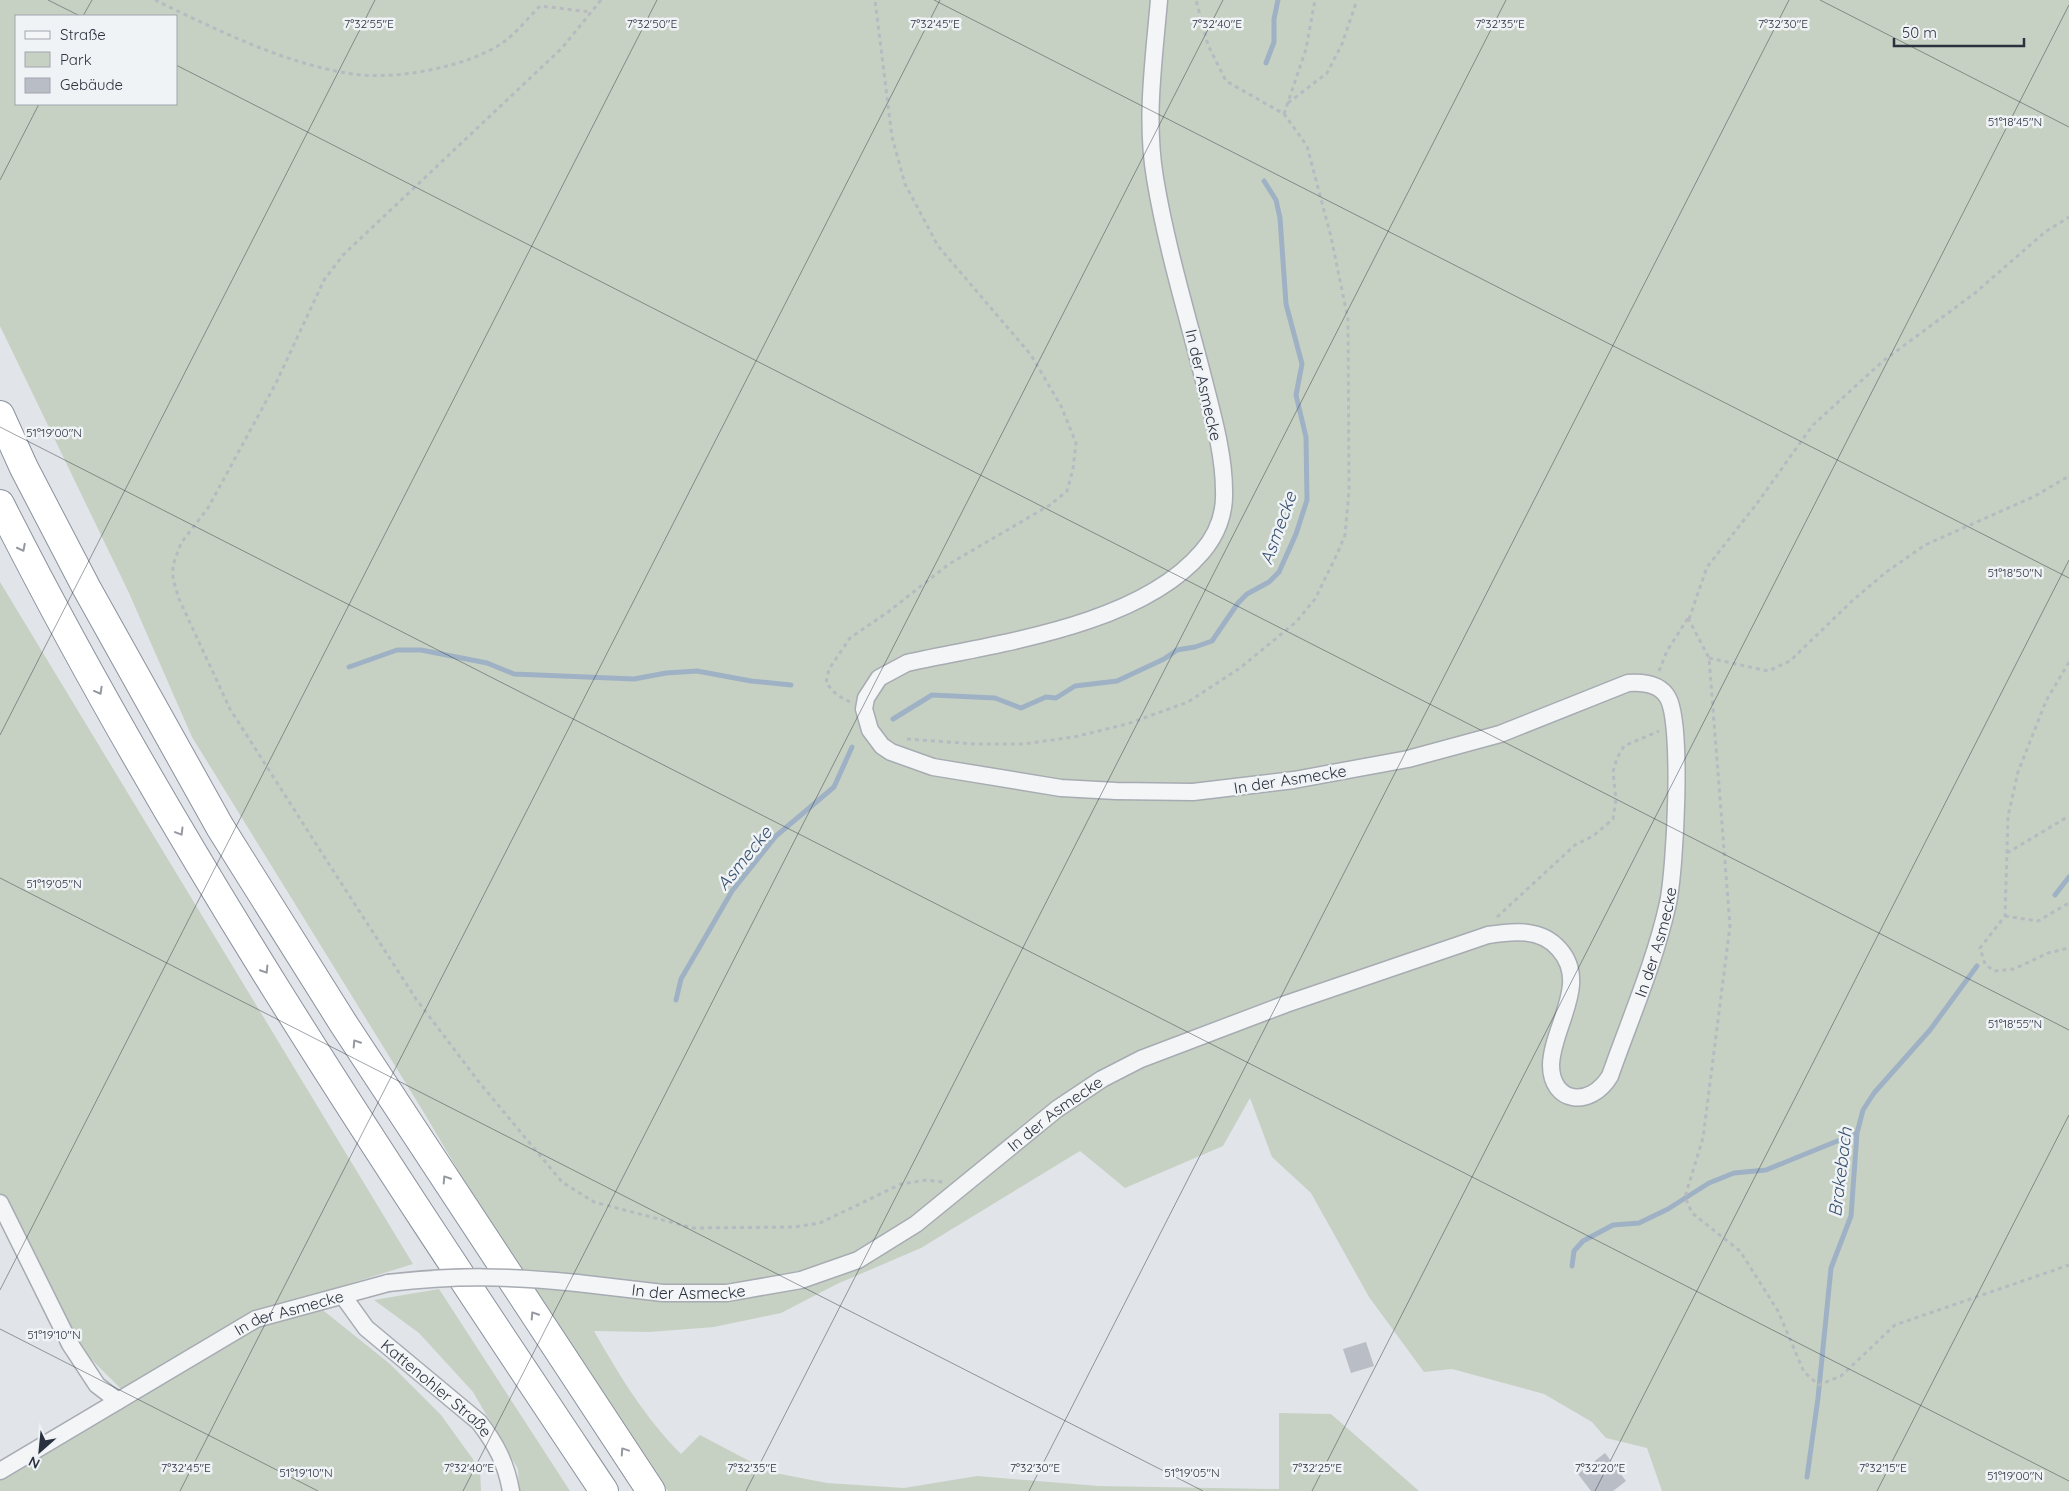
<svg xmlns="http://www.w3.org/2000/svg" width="2069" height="1491" font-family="Quicksand,sans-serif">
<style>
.green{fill:#c7d1c3;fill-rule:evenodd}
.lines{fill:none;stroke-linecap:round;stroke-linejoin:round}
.stream{stroke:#9fb2c5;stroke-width:5}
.building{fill:#b9bdc5}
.street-casing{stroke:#a7abb2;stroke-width:19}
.highway-casing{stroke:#8a929e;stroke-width:30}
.path{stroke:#b7bac0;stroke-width:3;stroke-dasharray:4 4;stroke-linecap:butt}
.street{stroke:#f3f5f7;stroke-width:16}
.highway{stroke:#fff;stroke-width:28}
.street-bridge-casing{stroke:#a7abb2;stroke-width:19;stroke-linecap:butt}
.street-bridge{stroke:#f3f5f7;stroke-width:16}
.oneway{stroke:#95989f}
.ticks{fill:none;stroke:#2b323f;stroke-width:1;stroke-opacity:0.45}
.labels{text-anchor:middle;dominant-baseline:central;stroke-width:5;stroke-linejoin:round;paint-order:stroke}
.street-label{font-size:16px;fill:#2b323f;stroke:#f0f3f6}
.water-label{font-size:18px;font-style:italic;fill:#39526f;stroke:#f0f3f6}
.ticks-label{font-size:12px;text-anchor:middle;fill:#2b323f;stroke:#f0f3f6;stroke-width:5;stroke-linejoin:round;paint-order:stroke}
</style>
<rect width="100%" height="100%" fill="#e1e4e8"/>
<path class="green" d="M0,0H2069V1491H1662L1647,1448L1606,1438L1592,1422L1544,1394L1452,1369L1424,1372L1369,1297L1311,1193L1272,1157L1250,1098L1223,1146L1125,1188L1080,1151L921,1248L837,1284L781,1313L714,1327L649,1332L594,1331C619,1375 645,1418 681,1454L700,1435L770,1472L827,1483L904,1488L977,1476L1098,1486L1279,1489V1413L1331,1414L1419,1491H668L503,1247L426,1116L192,737L129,593L0,326ZM16,16H176V104H16Z
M0,582L413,1264L252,1314L122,1390L74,1342L0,1194Z
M439,1289L570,1491H519L518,1469L473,1392L419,1333L374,1300Z
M319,1307L390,1364L441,1415L480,1469L481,1491H0V1477L259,1326Z"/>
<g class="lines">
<path class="stream" d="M1266,63L1274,42V19L1278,0
M349,667L397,650H421L487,663L514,674L634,679L666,673L697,671L751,681L791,685
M893,719L932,695L995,698L1021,708L1046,697L1056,698L1075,686L1117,681L1164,659L1177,650L1195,647L1212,641L1238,603L1247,594L1269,582L1279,572L1296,534L1307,500L1306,437L1296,395L1302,364L1286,304L1280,218L1276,200L1264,181
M2055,895L2069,877
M676,1000L681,979L732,891L776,836L834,787L852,747
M1572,1266L1574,1251L1583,1241L1613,1225L1639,1223L1668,1209L1709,1183L1734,1173L1766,1170L1857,1133
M1807,1477L1818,1398L1831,1268L1851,1216L1857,1133L1863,1110L1874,1093L1930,1030L1977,966"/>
</g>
<path class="building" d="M1366,1342L1374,1366L1351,1373L1343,1349Z
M1605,1453L1626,1481L1613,1491H1591L1578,1474Z"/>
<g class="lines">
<g class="street-casing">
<g id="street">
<path d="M0,1203L70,1344L97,1385L118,1401"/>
<path id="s1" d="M577,1283L663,1293H727L801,1280L858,1260L916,1224L1057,1109L1102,1079L1141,1059L1286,1004L1488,935C1513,931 1541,928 1559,949C1590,983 1552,1027 1551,1065C1551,1103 1590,1109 1610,1076C1630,1019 1655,962 1668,903C1675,870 1683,725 1668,698C1660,683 1642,682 1628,683L1500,734L1408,759L1294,780L1193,792L1116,791L1061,788L933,767L891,752L882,746L870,730L864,709L866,698L879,678L907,663C998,643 1139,626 1202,552C1217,535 1225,513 1224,491C1224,453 1212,413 1203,377C1186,311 1166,245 1155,178C1145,119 1154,59 1159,0"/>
<path id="s2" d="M343,1296L366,1328L479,1422C496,1444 506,1463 511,1491"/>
<path id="s3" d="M0,1471L256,1319L388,1283"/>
</g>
</g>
<g class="highway-casing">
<path id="highway" d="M0,415L24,468L86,587L220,827L343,1023L651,1491
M0,504C174,849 390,1170 604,1491"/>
</g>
<path class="path" d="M155,0C213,28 277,60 341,72C373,79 411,75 443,67C464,62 487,54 505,41C518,31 529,17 540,6L591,12
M601,0L562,48L344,254L324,280L276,383L208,508L181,543L173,565V579L179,599L230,709L318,847L416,999L479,1082L562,1182L594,1202L693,1228L794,1227L820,1223L901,1184L927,1180L943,1182
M1288,103L1327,73L1342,44L1357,0
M1284,114L1306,49L1315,0
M1688,618L1709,658L1730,926L1703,1138L1685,1197L1692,1213L1740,1251L1778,1311L1804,1372L1819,1385L1841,1376L1895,1325L2069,1265
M1689,619L1707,567L1755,506L1813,425L1883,361L1975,293L2045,232L2069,217
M1709,658L1768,671L1790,661L1852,601L1885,573L1925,545L2035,496L2069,476
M2069,662L2046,701L2018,772L2008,816L2005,916L1980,948L1985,964L1994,971L2014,969L2048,953L2069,948
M1659,671L1667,651L1688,618
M850,702L837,695L826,683L829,669L850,638L888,612L949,564L1050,505L1067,491L1073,469L1076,443L1061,406L1031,355L938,246L905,184L892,137L875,0
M907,739L975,744H1023L1074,737L1127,724L1188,702L1240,668L1296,622L1315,599L1338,552L1345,535L1349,491L1348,319L1331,237L1307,146L1284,114L1226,81L1208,45L1196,0
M2007,853L2069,816
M2005,916L2038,921L2069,903
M1497,917L1575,845L1593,836L1613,819L1616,799L1613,772L1617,758L1624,746L1659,731"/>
<use href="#street" class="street"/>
<use href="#highway" class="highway"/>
<g class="street-bridge-casing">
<path id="street-bridge" d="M388,1283C457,1275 509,1276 577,1283"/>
</g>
<use href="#street-bridge" class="street-bridge"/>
</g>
<defs><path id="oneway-chevron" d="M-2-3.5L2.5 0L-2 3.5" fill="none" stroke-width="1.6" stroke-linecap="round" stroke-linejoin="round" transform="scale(1.25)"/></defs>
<g class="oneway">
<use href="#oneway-chevron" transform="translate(22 548) rotate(63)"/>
<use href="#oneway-chevron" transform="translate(99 691) rotate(61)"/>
<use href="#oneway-chevron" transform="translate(180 832) rotate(59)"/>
<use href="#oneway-chevron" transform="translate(265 970) rotate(58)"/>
<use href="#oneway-chevron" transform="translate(356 1043) rotate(-123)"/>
<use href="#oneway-chevron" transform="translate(446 1179) rotate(-123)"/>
<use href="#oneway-chevron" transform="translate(534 1315) rotate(-123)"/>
<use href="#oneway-chevron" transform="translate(624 1451) rotate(-124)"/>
</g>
<path class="ticks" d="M48,0L80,16M934,0L2069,578M1820,0L2069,127M83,16L92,0M176,65L2069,1030M0,180L39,104M0,427L2069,1481M0,735L375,0M0,878L1203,1491M0,1290L657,0M0,1329L318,1491M180,1491L940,0M463,1491L1223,0M746,1491L1506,0M1029,1491L1789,0M1312,1491L2069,5M1595,1491L2069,560M1877,1491L2069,1115"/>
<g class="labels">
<g class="street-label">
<text transform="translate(1204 385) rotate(77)">In der Asmecke</text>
<text transform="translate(1290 779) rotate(-9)">In der Asmecke</text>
<text stroke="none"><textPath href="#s1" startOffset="1430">In der Asmecke</textPath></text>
<text stroke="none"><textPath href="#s1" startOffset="532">In der Asmecke</textPath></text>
<text stroke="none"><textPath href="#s1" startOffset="112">In der Asmecke</textPath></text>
<text stroke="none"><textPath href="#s3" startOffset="331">In der Asmecke</textPath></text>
<text stroke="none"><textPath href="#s2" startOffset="132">Kattenohler Straße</textPath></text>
</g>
<g class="water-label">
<text transform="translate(1278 528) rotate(-70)">Asmecke</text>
<text transform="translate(744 858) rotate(-51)">Asmecke</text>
<text transform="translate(1840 1172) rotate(-83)">Brakebach</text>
</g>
</g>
<g class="ticks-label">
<text x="369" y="28">7°32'55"E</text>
<text x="652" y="28">7°32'50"E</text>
<text x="935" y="28">7°32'45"E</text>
<text x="1217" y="28">7°32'40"E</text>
<text x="1500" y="28">7°32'35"E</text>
<text x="1783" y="28">7°32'30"E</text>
<text x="2015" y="126">51°18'45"N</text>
<text x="54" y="437">51°19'00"N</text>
<text x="2015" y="577">51°18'50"N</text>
<text x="54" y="888">51°19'05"N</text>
<text x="2015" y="1028">51°18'55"N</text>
<text x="54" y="1339">51°19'10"N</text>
<text x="186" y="1472">7°32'45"E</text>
<text x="469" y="1472">7°32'40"E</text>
<text x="752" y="1472">7°32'35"E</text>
<text x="1035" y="1472">7°32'30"E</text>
<text x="1317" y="1472">7°32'25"E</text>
<text x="1600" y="1472">7°32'20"E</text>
<text x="1883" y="1472">7°32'15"E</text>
<text x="306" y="1477">51°19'10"N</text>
<text x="1192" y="1477">51°19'05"N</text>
<text x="2015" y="1480">51°19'00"N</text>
</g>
<rect x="15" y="15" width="162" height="90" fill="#f0f3f6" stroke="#a1a6ad"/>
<rect x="25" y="31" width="25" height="8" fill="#f3f5f7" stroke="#a1a6ad"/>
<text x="60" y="40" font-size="15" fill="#2b323f">Straße</text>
<rect x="25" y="52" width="25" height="15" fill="#c7d1c3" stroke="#a1a6ad"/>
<text x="60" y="65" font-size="15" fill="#2b323f">Park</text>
<rect x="25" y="78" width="25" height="15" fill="#b9bdc5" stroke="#a1a6ad"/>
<text x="60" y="90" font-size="15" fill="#2b323f">Gebäude</text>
<g transform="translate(40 1451) rotate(207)" stroke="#f0f3f6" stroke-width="4" paint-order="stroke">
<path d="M0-4L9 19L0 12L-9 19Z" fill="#2b323f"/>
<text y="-8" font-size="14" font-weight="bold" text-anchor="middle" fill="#2b323f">N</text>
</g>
<path d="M1894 38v8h130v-8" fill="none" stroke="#2b323f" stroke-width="2.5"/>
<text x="1902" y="38" font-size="15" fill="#2b323f" stroke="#f0f3f6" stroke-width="4" paint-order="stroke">50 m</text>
</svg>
